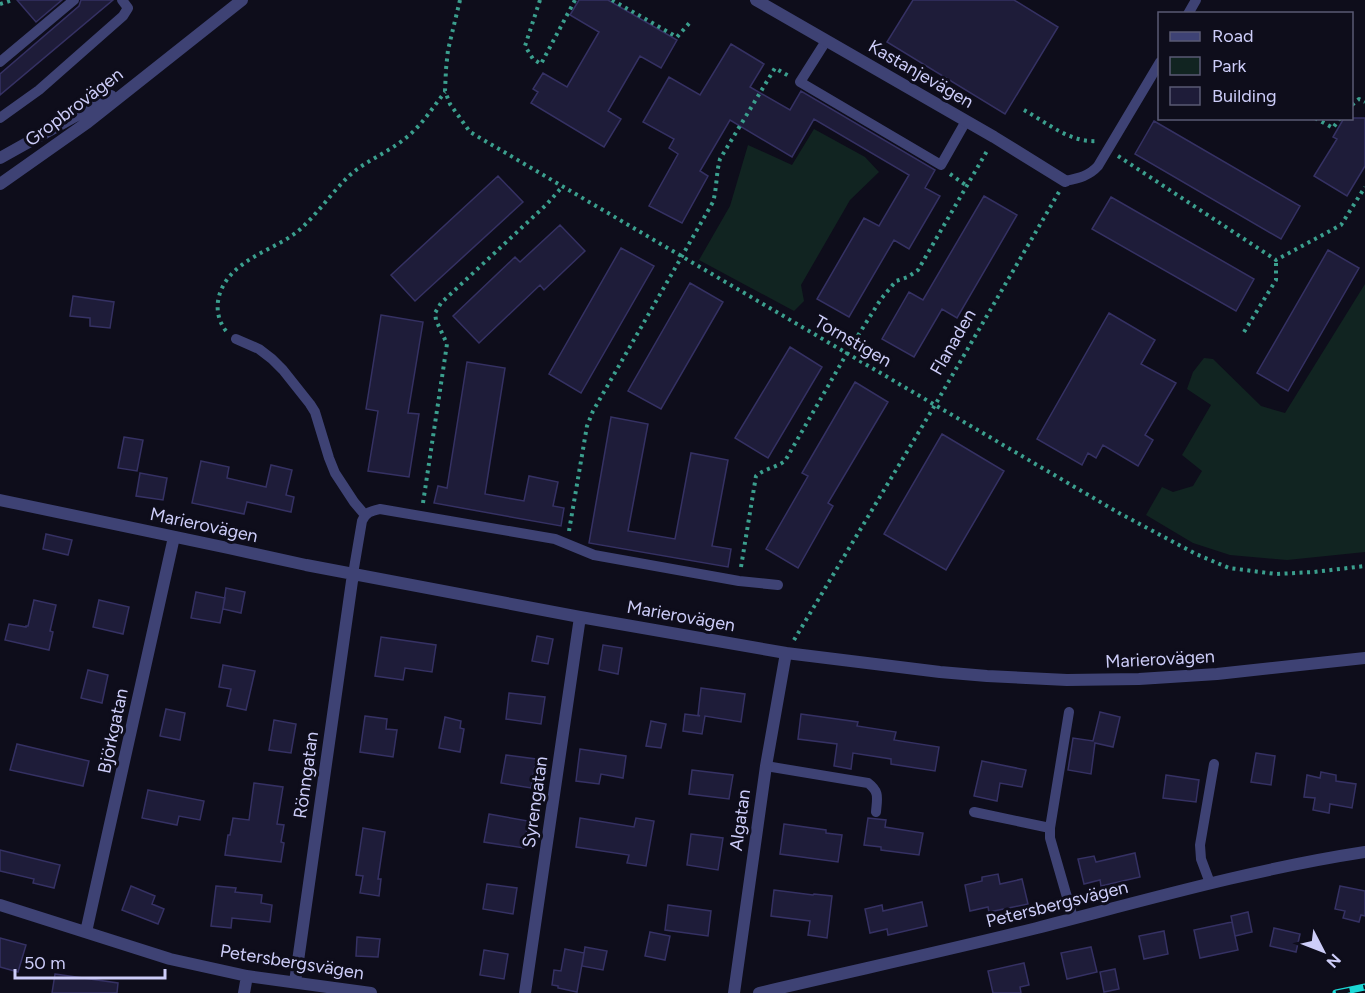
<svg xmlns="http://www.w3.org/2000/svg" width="1365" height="993" font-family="Figtree,sans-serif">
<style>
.green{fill:#112421}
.building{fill:#1e1c39;stroke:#353163;stroke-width:1.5}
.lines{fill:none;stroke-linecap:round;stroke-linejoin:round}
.path{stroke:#3b9f8e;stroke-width:4;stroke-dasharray:3 4.5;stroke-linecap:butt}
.service{stroke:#3e4274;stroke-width:10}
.minor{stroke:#3e4274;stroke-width:12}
.tertiary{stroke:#3e4274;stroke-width:12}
.rail-casing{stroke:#1bd7d5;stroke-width:7}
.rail{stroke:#0e0d1b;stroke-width:4.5;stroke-dasharray:14;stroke-linecap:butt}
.labels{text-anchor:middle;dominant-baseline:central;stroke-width:6;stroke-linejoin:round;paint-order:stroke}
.street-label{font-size:18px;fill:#cdcdf9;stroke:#0e0d1b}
</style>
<rect width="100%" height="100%" fill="#0e0d1b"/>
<path class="green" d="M814,129L865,157L879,172L850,200L801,285L804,301L794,311L699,260L730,206L748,145L792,165Z
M1365,284V552L1287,560L1230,555L1193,543L1146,515L1162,487L1173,492L1193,486L1202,471L1182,455L1211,405L1187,389L1193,372L1204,358L1213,359L1261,406L1285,413Z"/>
<path class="building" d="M17,0H62L36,22Z
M81,0H113L0,95V74L79,6Z
M579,0H608L677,40L661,68L640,56L608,111L621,119L604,147L531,103L538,92L533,89L543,73L567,87L599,32L570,15Z
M913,0H1014L1058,27L1005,114L887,42Z
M731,44L764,64L750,87L790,110L801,91L935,170L925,188L940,196L909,249L894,240L849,317L817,299L864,218L879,226L909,175L814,119L792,157L730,120L700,171L708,176L682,223L649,206L678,154L669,148L674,139L643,122L669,77L700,95Z
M1344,118H1365V166L1347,196L1314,176L1337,139L1333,137Z
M1154,121L1300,206L1281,239L1135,154Z
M498,176L523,202L415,301L391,275Z
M984,196L1017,215L957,318L942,309L914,357L882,339L909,292L923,300Z
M1111,197L1254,279L1236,311L1092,229Z
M560,225L585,251L544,290L540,285L479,343L453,316L515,257L520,262Z
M621,248L654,266L581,393L549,374Z
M1328,250L1359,268L1288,391L1257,373Z
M690,283L723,302L661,409L628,391Z
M73,296L114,302L110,328L90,326V318L70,316Z
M1109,313L1155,340L1141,364L1176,383L1145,435L1153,440L1138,466L1103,445L1096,458L1088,453L1082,465L1037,439Z
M381,315L423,322L408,413L419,414L409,477L368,471L378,411L366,409Z
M790,347L822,367L768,458L735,438Z
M467,362L505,368L485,494L524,501L529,476L558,482L553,506L564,508L561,526L434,503L438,486L447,488Z
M855,382L888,402L828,503L833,506L798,568L766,549L808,476L802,473Z
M611,417L648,424L628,531L675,539L691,453L728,460L712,546L731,549L728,567L589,543Z
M942,434L1004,471L946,570L884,534Z
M124,437L143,440L137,471L118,468Z
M201,461L229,467L227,478L266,487L271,465L292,470L286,495L294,497L291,512L247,502L244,514L192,503Z
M140,473L167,478L163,500L136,496Z
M46,534L72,540L68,555L43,549Z
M226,588L245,592L241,613L223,609Z
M196,592L225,598L220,623L191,618Z
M34,600L56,605L50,631L53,632L49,650L5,640L9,624L26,627V626H28Z
M99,600L129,607L123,634L93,627Z
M537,636L553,639L548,664L532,661Z
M381,637L436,645L432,672L405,668L403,680L375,676Z
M603,645L622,648L618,674L599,670Z
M223,665L255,671L246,710L227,706L231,689L219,687Z
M88,670L108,675L102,703L81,698Z
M701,688L745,694L741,722L705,716L702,734L683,731L685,714L700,716L698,715Z
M509,693L545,697L541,724L506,719Z
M166,709L185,713L180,740L160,736Z
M1100,712L1120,717L1113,747L1095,743L1091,774L1068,770L1073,738L1093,741Z
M801,714L858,722L857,726L896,732L894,740L939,747L935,771L891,764V759L853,753L851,769L834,766L837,744L798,739Z
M365,716L387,719L386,729L397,730L393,757L360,752Z
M445,717L461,721L460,728L464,729L460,752L439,748Z
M274,720L296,724L291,753L269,750Z
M651,721L666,724L661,748L646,746Z
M17,744L89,761L83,786L10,770Z
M580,749L626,756L623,778L601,774L599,784L576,781Z
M1256,753L1275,756L1271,785L1251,782Z
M506,755L536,759L531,788L501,783Z
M982,761L1026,770L1022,787L1000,783L997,801L974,796Z
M692,770L733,775L729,799L689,794Z
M1321,772L1336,775V781L1356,784L1352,808L1330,804L1329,813L1313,810L1315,798L1304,797L1307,775L1320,778Z
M1166,775L1199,780L1196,802L1163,798Z
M254,783L283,787L277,824L284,825L281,842L284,843L281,862L225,855L228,835H230L233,818L249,820Z
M148,790L204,801L200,820L179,816L177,825L142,818Z
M489,814L528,821L524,848L484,842Z
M580,818L634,827L636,818L654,821L646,866L627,863L629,855L576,847Z
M868,818L886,820L885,827L923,833L919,855L881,850V847L864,845Z
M784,824L826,830V833L842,835L838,862L780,854Z
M363,828L385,832L378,879H381L379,896L360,893L363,876L356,875Z
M691,834L723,838L718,870L687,865Z
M0,850L60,865L54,888L33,883L34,879L0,871Z
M1135,853L1140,877L1101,886L1100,880L1084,884L1078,859L1094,856L1096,862Z
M998,874L1000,884L1022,879L1028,904L989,912L988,907L970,911L965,885L982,881V877Z
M487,884L517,888L513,914L483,909Z
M131,886L155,896L152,904L164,909L158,924L122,910Z
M216,886L236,888L235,892L262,895L261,903L272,905L270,922L232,918L231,928L211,926Z
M1340,886L1365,891V916L1361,915L1359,922L1343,918L1345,911L1335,909Z
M774,890L813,895L814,894L832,896L827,938L808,935L810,921L771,916Z
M922,902L927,926L888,935L887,929L870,933L865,909L882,905L883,911Z
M668,905L711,911L708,936L665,930Z
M1248,912L1252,932L1235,936L1231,916Z
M1232,922L1238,950L1200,958L1194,930Z
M1274,928L1300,934L1296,952L1270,946Z
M1164,931L1168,954L1144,959L1139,936Z
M650,932L670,936L665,960L645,956Z
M357,937L380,939L378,957L356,956Z
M0,938L26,945L18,972L0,967Z
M585,947L607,951L603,970L582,966Z
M1091,947L1097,972L1067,979L1061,953Z
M565,949L584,953L577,992L558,988V986L552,985L554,970L561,971Z
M484,950L508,954L504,979L480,975Z
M1024,963L1029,985L1020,987L1021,993H993L988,971Z
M1115,969L1119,989L1104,992L1100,972Z
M55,974L118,983L117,993H52Z"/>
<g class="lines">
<path class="path" d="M460,0L448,50L446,69L445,91L450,104L470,132L1119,513L1196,554L1229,568L1276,574L1314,572L1365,566
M540,0L525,46L533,59L541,64L575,0
M612,0L677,37L692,20
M0,4L13,0
M1352,105L1359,99L1365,102
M1024,110C1046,122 1070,143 1097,141
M1315,118L1333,128L1340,118
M1118,156L1276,260L1341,225L1365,187
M950,174L967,186
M226,331C213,314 216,293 229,277C246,256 276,248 297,232C317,215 331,193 350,175C367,160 389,152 407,137C422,125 433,107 445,92
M1244,332L1276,280V260
M423,503L447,344L436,320L435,313L441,303L546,205L563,186
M569,531L587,426L593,411L713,202C717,188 716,173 720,159L775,68L789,76
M741,567L756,476C764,469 775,468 785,461L847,353L881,299L896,281L908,277L918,270L987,151
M794,640L935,405L1059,192"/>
<path class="service" d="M1188,14L1196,0
M826,41L800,82L941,165L966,121
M0,62L74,0
M0,118L39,90L123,16L128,8L122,0
M1065,181C1079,178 1089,176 1098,166L1160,62
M236,339L259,349L272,359L283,370L310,404L315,412L329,458L335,473L354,502L365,515
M353,574L362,521C366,512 371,511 380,509L555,539L594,555L739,581L778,585
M1069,712L1050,828V838L1073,918
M766,766L868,783C880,792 877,798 876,812
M974,812L1050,828
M1210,883L1201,859L1200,845L1214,764"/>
<path class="minor" d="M756,0L994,137L1065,181
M0,500L228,548L306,565L580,617L786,653L940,672L987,676L1067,680L1139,679L1217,674L1365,658
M0,905L170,959L247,976L371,993
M86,932L174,537
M295,982L353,574
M244,993L247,976
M525,993L580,617
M734,993L766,766L786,653
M759,993C852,971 945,951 1037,928C1146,900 1254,869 1365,852"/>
<path class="tertiary" d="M0,158L111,96
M0,184L88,122L242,0"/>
<g class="rail-casing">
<path id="rail" d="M1336,993L1365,987"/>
</g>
<use href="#rail" class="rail"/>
</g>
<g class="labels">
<g class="street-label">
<text transform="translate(921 74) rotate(30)">Kastanjevägen</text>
<text transform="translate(74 107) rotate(-37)">Gropbrovägen</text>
<text transform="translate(853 341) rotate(30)">Tornstigen</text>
<text transform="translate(953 342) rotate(-60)">Flanaden</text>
<text transform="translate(204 525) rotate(12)">Marierovägen</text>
<text transform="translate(681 616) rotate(10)">Marierovägen</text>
<text transform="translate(1160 659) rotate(-3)">Marierovägen</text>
<text transform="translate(113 731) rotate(-78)">Björkgatan</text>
<text transform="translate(306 775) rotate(-82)">Rönngatan</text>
<text transform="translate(535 802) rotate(-82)">Syrengatan</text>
<text transform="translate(740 820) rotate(-82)">Algatan</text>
<text transform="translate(1057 904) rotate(-14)">Petersbergsvägen</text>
<text transform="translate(292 962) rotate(9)">Petersbergsvägen</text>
</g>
</g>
<rect x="1158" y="12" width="195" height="108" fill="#0e0d1b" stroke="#5a5a74" stroke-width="1.5"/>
<rect x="1170" y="32" width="30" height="9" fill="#3e4274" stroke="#5a5a74" stroke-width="1.5"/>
<text x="1212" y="42" font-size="18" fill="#cdcdf9">Road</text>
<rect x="1170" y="57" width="30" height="18" fill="#112421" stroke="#5a5a74" stroke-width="1.5"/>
<text x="1212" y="72" font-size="18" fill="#cdcdf9">Park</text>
<rect x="1170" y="87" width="30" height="18" fill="#1e1c39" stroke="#5a5a74" stroke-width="1.5"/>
<text x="1212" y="102" font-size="18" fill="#cdcdf9">Building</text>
<g transform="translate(1323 951) rotate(132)" stroke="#0e0d1b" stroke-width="4.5" paint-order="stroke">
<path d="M0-4.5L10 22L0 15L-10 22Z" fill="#cdcdf9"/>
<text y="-9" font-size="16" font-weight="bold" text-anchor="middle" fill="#cdcdf9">N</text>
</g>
<path d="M15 969v9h150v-9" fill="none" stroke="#cdcdf9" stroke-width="3"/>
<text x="24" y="969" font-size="18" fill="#cdcdf9" stroke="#0e0d1b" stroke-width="4.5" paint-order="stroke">50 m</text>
</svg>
